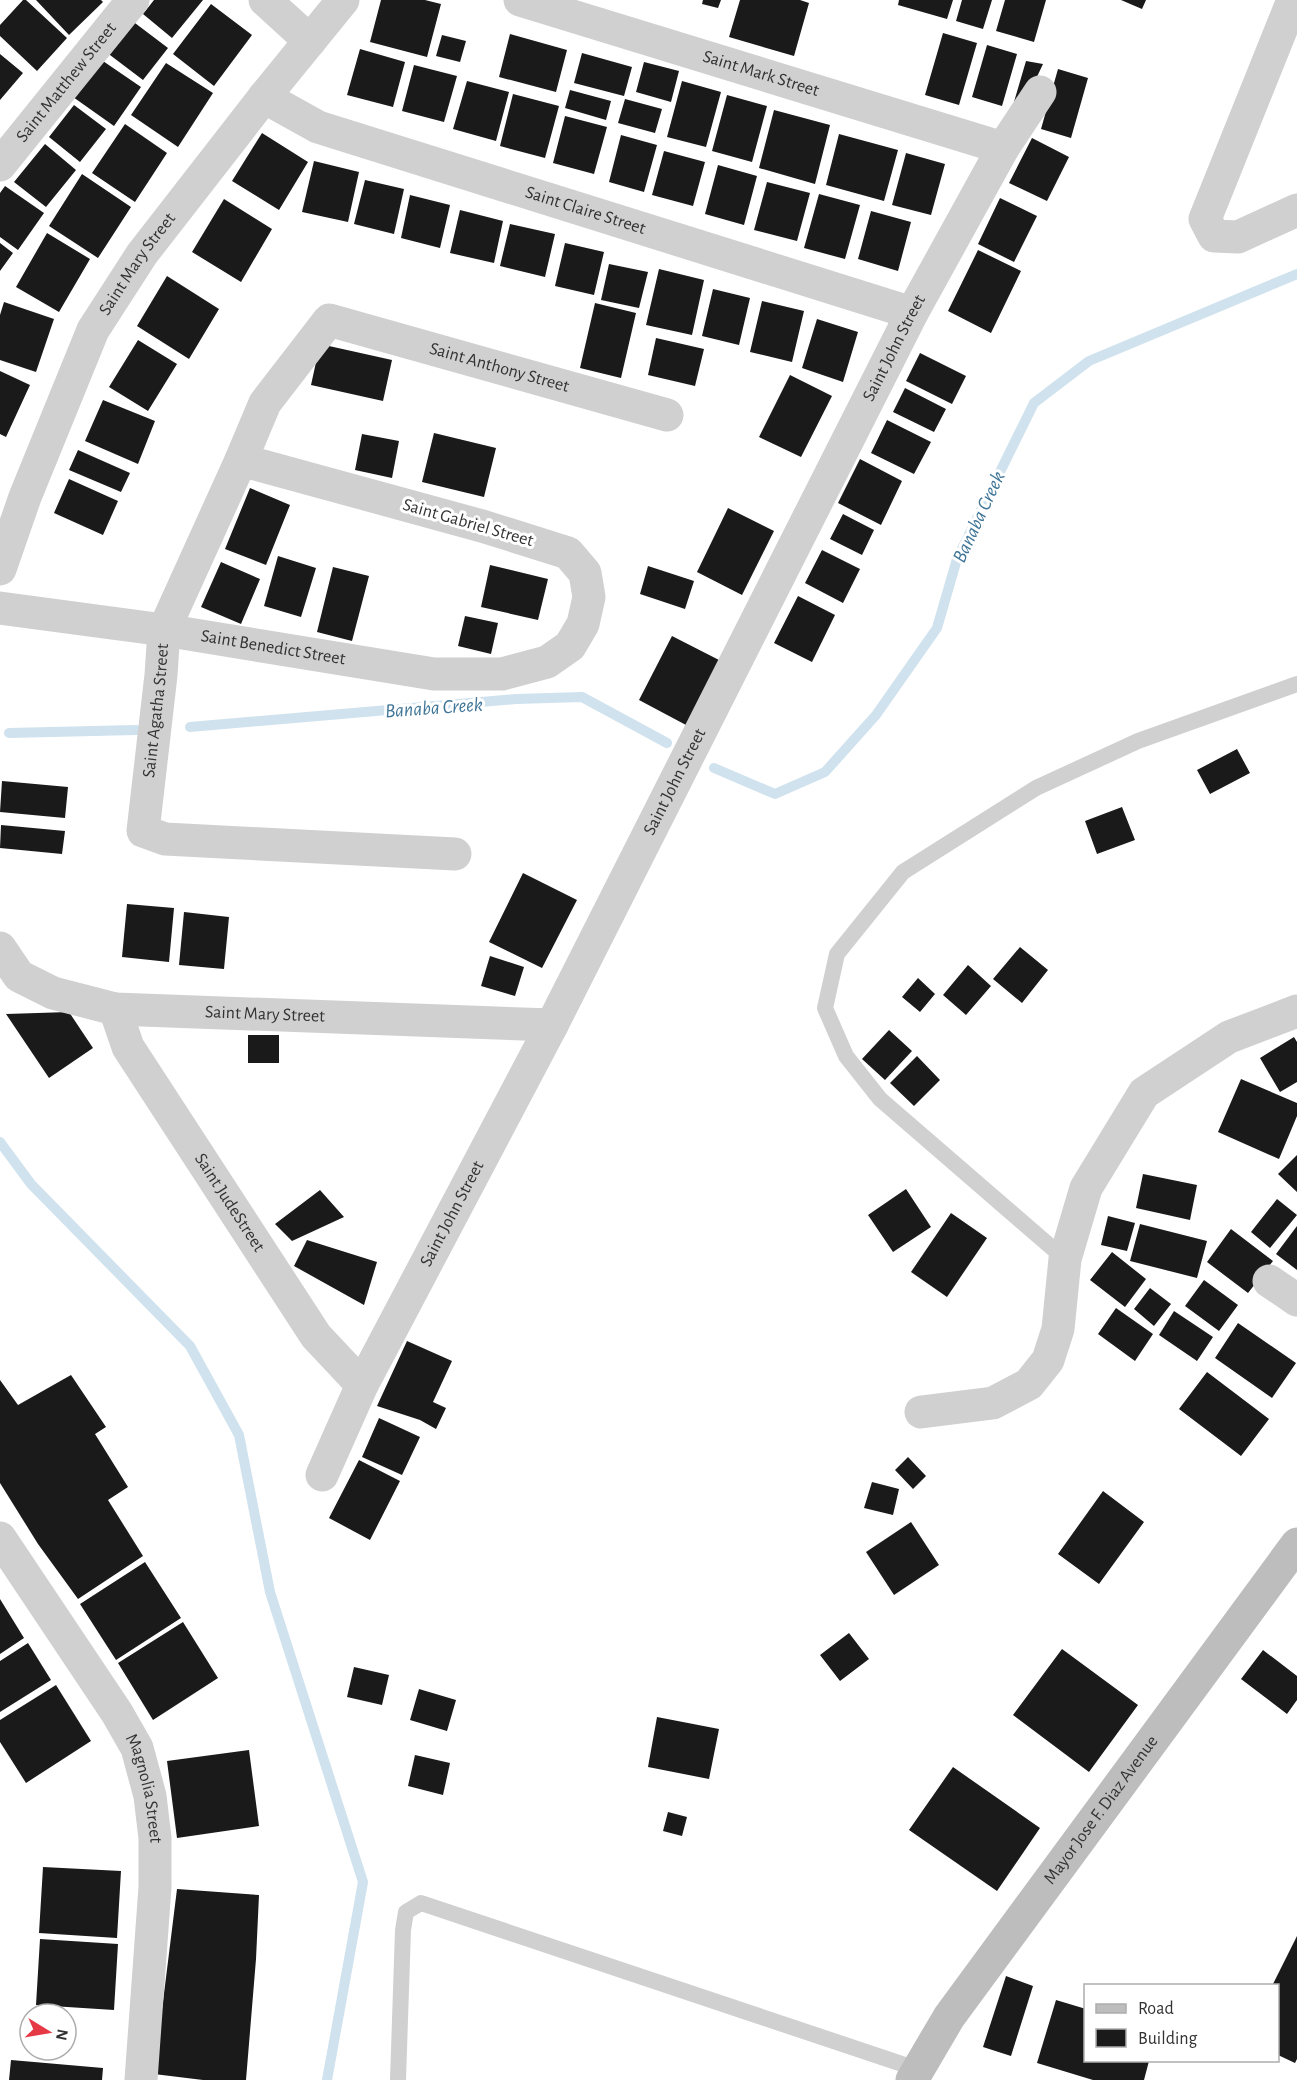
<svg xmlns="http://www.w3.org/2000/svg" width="1297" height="2080" font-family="'Alegreya Sans',sans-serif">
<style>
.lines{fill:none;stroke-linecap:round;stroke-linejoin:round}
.stream{stroke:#cfe2ee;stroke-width:10}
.building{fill:#1a1a1a}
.service{stroke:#d0d0d0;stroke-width:16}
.minor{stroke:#d0d0d0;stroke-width:33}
.secondary{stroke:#bdbdbd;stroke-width:33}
.labels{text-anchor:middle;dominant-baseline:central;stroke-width:6;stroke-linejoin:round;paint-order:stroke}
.street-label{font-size:18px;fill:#333;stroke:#fff}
.water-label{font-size:20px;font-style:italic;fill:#3f7597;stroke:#fff}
</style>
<rect width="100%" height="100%" fill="#fff"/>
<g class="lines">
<path class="stream" d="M190,727L516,699L582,697L667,743
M9,733L136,730
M714,768L775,794L825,772L876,715L937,628L957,559L1034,403L1089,361L1297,274
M0,1142L31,1184L190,1346L239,1435L270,1592L363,1882L327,2080"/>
</g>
<path class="building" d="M23,0H26L67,38L37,71L0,36V25Z
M36,0H101L103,2L69,35Z
M154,0H203L172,38L143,14Z
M381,0H425L441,4L427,57L370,42Z
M703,0H721L718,8L702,4Z
M740,0H800L809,3L794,56L729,37Z
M899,0H953L947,19L898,5Z
M962,0H992L983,29L956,21Z
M1005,0H1046L1034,42L996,31Z
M1121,0H1146L1142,9Z
M211,4L252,35L214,86L173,54Z
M131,20L168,48L143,80L106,52Z
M943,33L977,43L959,105L925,95Z
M510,34L567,50L556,92L499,77Z
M442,35L466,41L460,62L436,56Z
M987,45L1017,54L1002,106L972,97Z
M360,49L405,62L393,107L347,95Z
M582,53L632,67L624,96L574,83Z
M0,54L23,73L0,100Z
M100,59L141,87L114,126L73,97Z
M1026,61L1043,64L1020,113L1011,112Z
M644,62L679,71L671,102L636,92Z
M166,63L213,93L178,147L131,115Z
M414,65L457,76L444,122L402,111Z
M1058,69L1088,78L1071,138L1041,129Z
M467,81L509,92L496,141L453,129Z
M682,81L721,92L706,147L667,137Z
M570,90L611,101L606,120L565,108Z
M513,94L559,106L545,158L500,146Z
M727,95L767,106L752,162L712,151Z
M625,99L662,109L655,133L618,123Z
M74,105L106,129L80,162L49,137Z
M774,110L830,125L815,184L759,168Z
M565,116L607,127L594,174L553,163Z
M125,124L167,153L135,202L92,173Z
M262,133L308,162L279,210L232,181Z
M839,134L898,150L884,201L826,185Z
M621,135L657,145L644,192L609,182Z
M1032,138L1069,157L1047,201L1009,183Z
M45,144L76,170L46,207L14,182Z
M664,151L705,162L693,206L652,195Z
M906,153L945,164L931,215L892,205Z
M314,161L359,172L348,222L302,212Z
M718,165L757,176L744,225L705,214Z
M82,174L131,207L98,258L49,226Z
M365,180L404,189L394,234L354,224Z
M767,182L810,193L797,241L754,230Z
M5,186L44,213L18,250L0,237V193Z
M819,194L860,205L845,259L804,248Z
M410,195L450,205L440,248L401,238Z
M1000,198L1037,216L1014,262L978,244Z
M224,199L272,229L241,282L192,252Z
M460,210L503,221L494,263L450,253Z
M871,211L911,222L898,271L858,259Z
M510,224L555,234L545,277L500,266Z
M47,233L90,259L59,312L16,287Z
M0,243L13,253L0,271Z
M565,243L604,252L594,295L555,286Z
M978,250L1021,271L991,333L948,311Z
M609,264L648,272L639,308L601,300Z
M659,269L704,280L692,335L646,325Z
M167,276L219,309L189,359L137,326Z
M713,289L750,298L739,345L702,336Z
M762,301L804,311L792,362L750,352Z
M4,302L54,319L36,372L0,360V315Z
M595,303L636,313L621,378L580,368Z
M817,319L858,332L843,382L802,368Z
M656,338L704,349L695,386L648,375Z
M138,340L177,364L148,411L109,387Z
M320,344L392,360L383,401L311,385Z
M920,353L966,376L952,404L906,381Z
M0,371L30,385L6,437L0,434Z
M790,375L832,396L801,457L759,437Z
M905,388L946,409L934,432L893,412Z
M103,400L155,421L138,464L85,441Z
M887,420L931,442L914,474L871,453Z
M434,433L496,448L484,497L422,482Z
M362,434L399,441L392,478L355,470Z
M78,450L130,473L121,492L69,470Z
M860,459L902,481L881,525L838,503Z
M69,479L118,501L103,535L54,513Z
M250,488L290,505L266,565L225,549Z
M728,508L774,531L742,595L697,572Z
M843,514L874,530L862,555L830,539Z
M822,550L860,569L843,603L805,583Z
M278,556L316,568L301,617L264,606Z
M221,562L260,579L241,624L201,607Z
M490,565L548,579L538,620L481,607Z
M648,566L694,581L685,609L640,594Z
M333,567L369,576L352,641L317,632Z
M798,596L835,615L812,662L774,643Z
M465,616L498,623L491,654L458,646Z
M672,636L719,660L686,725L639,700Z
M1237,749L1250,773L1210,794L1197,770Z
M2,781L68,787L65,818L0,812Z
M1122,807L1135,840L1097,854L1085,821Z
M1,825L65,831L62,854L0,848Z
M523,873L577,900L542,968L489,942Z
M127,904L174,908L169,962L122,957Z
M184,912L229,917L224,969L179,965Z
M1020,947L1048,970L1022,1003L993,979Z
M490,956L524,967L515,996L481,986Z
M968,965L991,986L966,1015L943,995Z
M918,978L935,994L920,1012L902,997Z
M69,1012L93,1048L49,1078L6,1014Z
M889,1030L912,1051L885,1080L862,1059Z
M248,1035H279V1063H248Z
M1294,1037L1297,1042V1082L1280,1092L1260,1058Z
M917,1056L940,1080L914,1106L890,1083Z
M1241,1079L1297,1103V1116L1279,1159L1218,1132Z
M1297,1155V1192L1278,1174Z
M1143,1174L1197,1185L1190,1220L1136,1208Z
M906,1189L931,1227L893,1252L868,1215Z
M320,1190L344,1217L292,1241L275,1224Z
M1277,1199L1297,1215L1270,1248L1251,1232Z
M951,1213L987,1238L947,1297L911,1272Z
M1108,1216L1135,1223L1127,1251L1101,1245Z
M1140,1224L1207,1241L1197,1278L1130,1261Z
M1297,1226V1270L1276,1254Z
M1231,1229L1273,1261L1248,1293L1207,1262Z
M307,1240L377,1262L364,1305L294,1266Z
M1112,1252L1146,1279L1125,1307L1090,1280Z
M1204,1280L1238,1305L1219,1331L1185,1306Z
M1150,1288L1171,1304L1154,1326L1134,1309Z
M1116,1308L1153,1334L1135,1361L1098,1334Z
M1174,1311L1213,1337L1197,1361L1159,1335Z
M1238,1323L1296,1363L1272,1398L1215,1358Z
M407,1341L452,1361L433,1402L446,1408L436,1429L420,1420L377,1406Z
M1207,1372L1269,1419L1241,1456L1179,1409Z
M71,1375L106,1427L95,1434L128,1487L108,1500L143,1556L78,1599L38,1544L0,1483V1380L18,1405Z
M379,1418L420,1437L402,1475L362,1457Z
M908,1457L926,1476L913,1489L895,1470Z
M359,1460L400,1481L370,1540L329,1518Z
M872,1482L899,1489L893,1515L864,1508Z
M1103,1491L1144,1522L1099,1584L1058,1554Z
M911,1522L939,1565L894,1595L866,1552Z
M145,1562L181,1618L116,1660L80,1604Z
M0,1599L24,1638L0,1654Z
M183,1622L218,1678L153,1720L118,1663Z
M849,1633L869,1659L840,1681L820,1655Z
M28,1643L51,1680L0,1712V1661Z
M1062,1649L1138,1705L1089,1772L1013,1715Z
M1263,1650L1297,1676V1700L1287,1714L1241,1679Z
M354,1667L389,1675L382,1705L347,1697Z
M56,1685L91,1741L26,1783L0,1742V1720Z
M419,1689L456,1700L447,1731L410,1720Z
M657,1717L719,1729L709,1779L648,1767Z
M249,1750L259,1826L177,1838L167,1761Z
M415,1755L450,1763L443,1795L408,1786Z
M953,1767L1040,1828L997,1891L909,1830Z
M668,1812L687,1817L682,1836L663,1831Z
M43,1867L121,1871L117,1938L39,1933Z
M177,1889L259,1895L256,1959L246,2080H203L154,2074Z
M1297,1936V2059L1295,2063L1278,2055V1986H1272Z
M40,1939L118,1944L114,2010L36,2005Z
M1006,1976L1033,1986L1011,2056L983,2047Z
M1056,2000L1086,2009V2061H1149L1144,2080H1093L1037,2063Z
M11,2060L103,2068L102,2080H9Z"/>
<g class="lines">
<path class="service" d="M1065,1259L880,1099L846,1056L825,1008L837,954L903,872L1036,788L1138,741L1297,684
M398,2080L403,1930L406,1912L421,1903L917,2069"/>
<g class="minor">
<path d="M265,0L310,41"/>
<path id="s1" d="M520,0L1003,148"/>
<path d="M1293,0L1205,219L1214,236L1238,237L1297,210"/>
<path id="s2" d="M264,97L318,127L912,313"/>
<path id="s3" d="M0,165L133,0"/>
<path id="s4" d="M0,569L25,497L93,330L142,254L264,97L343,0"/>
<path id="s5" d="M0,608L164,630L434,674H502L547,662L570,646L583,624L589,597L585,573L568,553L482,526L241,460"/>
<path id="s6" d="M455,854L165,839L143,831L161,675L164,630L241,460L265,403L329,320L667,415"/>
<path id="s7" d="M0,948L19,976L53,993L115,1009L552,1025"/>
<path id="s8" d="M115,1009L128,1047L316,1336L362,1385"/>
<path d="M1269,1281L1297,1300"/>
<path d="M921,1412L993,1403L1029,1384L1048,1360L1058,1329L1065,1259L1086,1188L1144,1093L1229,1037L1297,1011"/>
<path id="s9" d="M322,1475L362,1385L552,1025L912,313L1003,148L1040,92"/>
<path id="s10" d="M0,1538L117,1713L137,1748L150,1796L155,1838V1887L141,2080"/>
</g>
<path class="secondary" id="s11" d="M912,2080L949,2017L1297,1544"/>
</g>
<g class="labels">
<g class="street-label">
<text stroke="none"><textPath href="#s1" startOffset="252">Saint Mark Street</textPath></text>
<text stroke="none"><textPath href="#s3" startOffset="106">Saint Matthew Street</textPath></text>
<text stroke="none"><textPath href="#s2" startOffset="342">Saint Claire Street</textPath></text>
<text stroke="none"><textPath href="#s4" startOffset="336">Saint Mary Street</textPath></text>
<text stroke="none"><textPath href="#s9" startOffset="1264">Saint John Street</textPath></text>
<text stroke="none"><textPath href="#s6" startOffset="1046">Saint Anthony Street</textPath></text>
<text transform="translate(468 523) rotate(16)">Saint Gabriel Street</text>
<text stroke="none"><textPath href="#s5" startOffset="276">Saint Benedict Street</textPath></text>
<text stroke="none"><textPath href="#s6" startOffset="435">Saint Agatha Street</textPath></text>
<text stroke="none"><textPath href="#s9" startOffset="778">Saint John Street</textPath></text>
<text stroke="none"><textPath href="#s7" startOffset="286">Saint Mary Street</textPath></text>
<text stroke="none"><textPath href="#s8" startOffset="226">Saint JudeStreet</textPath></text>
<text stroke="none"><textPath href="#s9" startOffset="292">Saint John Street</textPath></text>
<text stroke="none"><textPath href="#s10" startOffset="292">Magnolia Street</textPath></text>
<text stroke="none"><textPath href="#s11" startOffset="330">Mayor Jose F. Diaz Avenue</textPath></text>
</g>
<g class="water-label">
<text transform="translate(979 517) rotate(-65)">Banaba Creek</text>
<text transform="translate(434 708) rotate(-4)">Banaba Creek</text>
</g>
</g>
<rect x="1084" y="1984" width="195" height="78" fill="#ffffff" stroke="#adadad" stroke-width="1.5"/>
<rect x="1096" y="2004" width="30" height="9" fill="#bdbdbd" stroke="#adadad" stroke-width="1.5"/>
<text x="1138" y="2014" font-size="18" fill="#333333">Road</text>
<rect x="1096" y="2029" width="30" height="18" fill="#1a1a1a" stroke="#adadad" stroke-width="1.5"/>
<text x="1138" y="2044" font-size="18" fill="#333333">Building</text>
<g transform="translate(48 2032) rotate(101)"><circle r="28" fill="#ffffff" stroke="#adadad" stroke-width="1.5"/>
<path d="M0-4.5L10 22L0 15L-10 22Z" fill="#e63946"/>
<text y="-9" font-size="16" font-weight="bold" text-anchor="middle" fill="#333333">N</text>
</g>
</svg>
